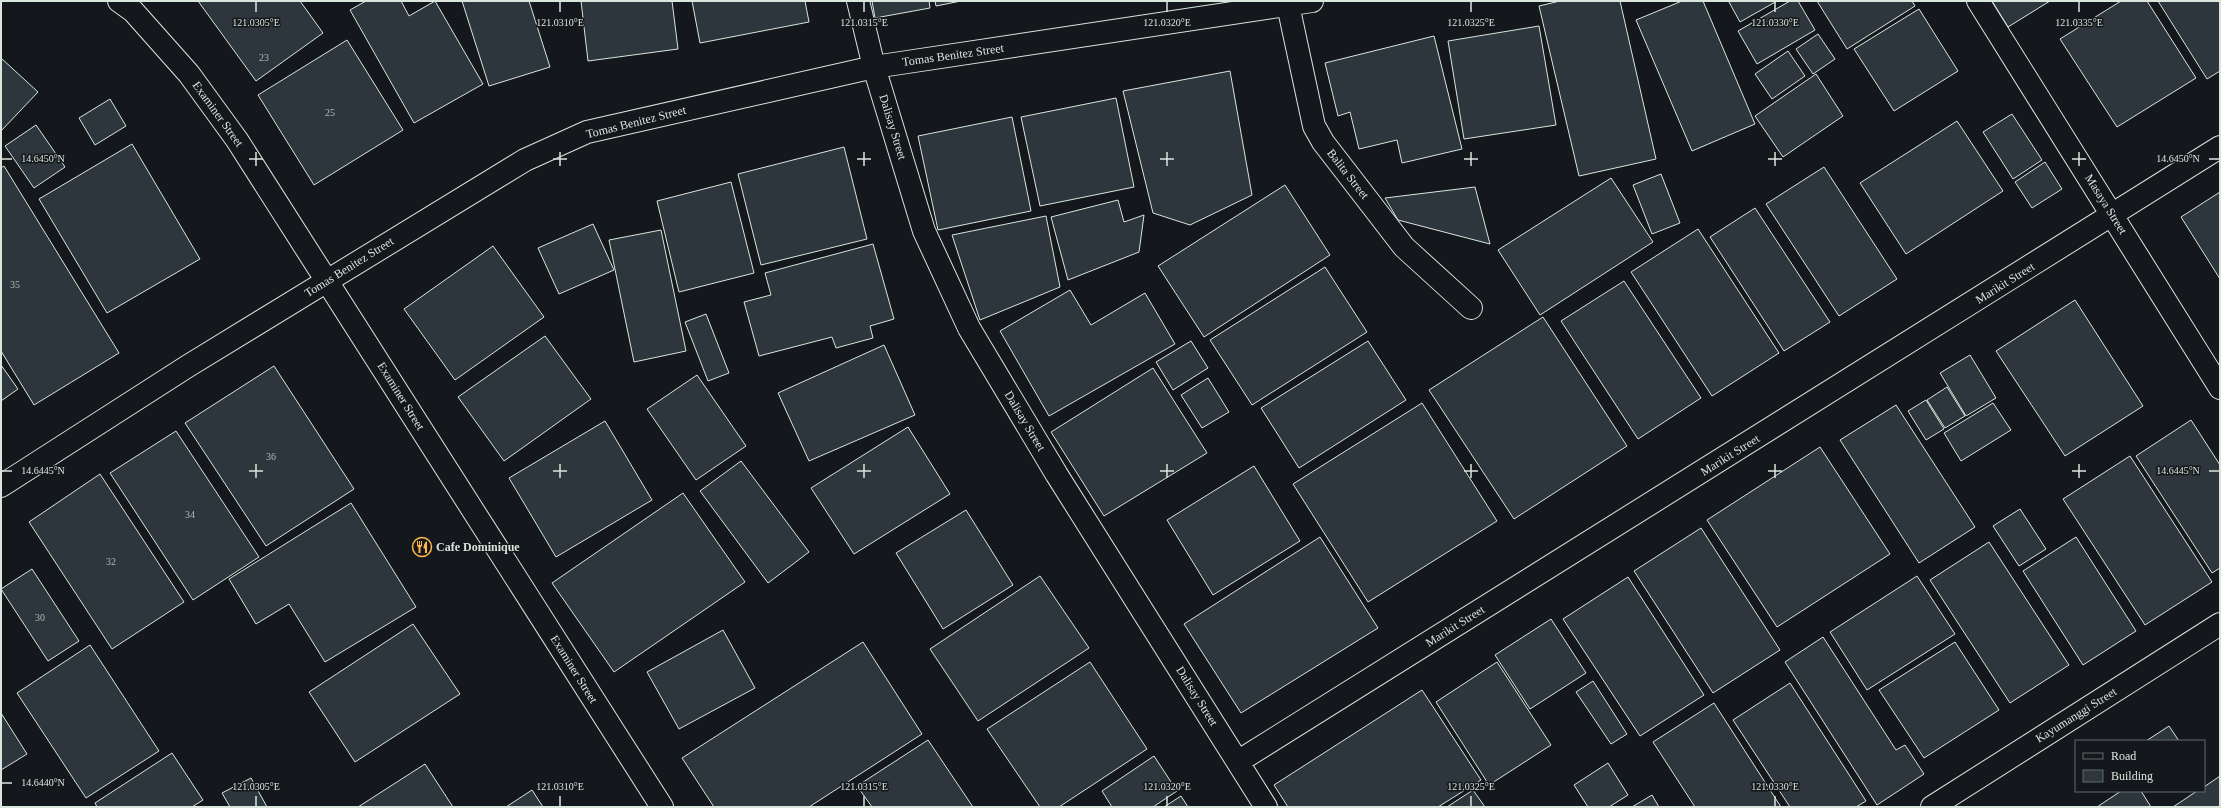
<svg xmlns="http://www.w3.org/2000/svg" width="2221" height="808" font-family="'Times New Roman',serif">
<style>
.building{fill:#2c363c;stroke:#d8e6dc}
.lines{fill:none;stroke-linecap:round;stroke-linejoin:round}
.minor-casing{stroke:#d8e6dc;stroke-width:24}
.minor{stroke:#14181c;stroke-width:22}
.ticks{fill:none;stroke:#d8e6dc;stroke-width:1.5}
.labels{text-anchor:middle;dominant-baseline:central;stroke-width:3;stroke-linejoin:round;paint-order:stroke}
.number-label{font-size:10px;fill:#adbab4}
.street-label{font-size:12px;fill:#d8e6dc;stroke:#14181c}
.poi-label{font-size:12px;font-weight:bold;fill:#d8e6dc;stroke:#14181c;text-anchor:start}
.ticks-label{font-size:10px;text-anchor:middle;fill:#d8e6dc;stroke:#14181c;stroke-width:3;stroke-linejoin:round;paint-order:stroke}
</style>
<rect width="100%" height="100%" fill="#14181c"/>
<path class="building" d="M198,1H300L323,33L256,81Z
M366,1H401L409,16L435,1L483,84L414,123L350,10Z
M462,1H529L550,67L489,86Z
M581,1H672L678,49L588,61Z
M692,1H805L809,22L700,43Z
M872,1H929L930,8L875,18Z
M935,1H961L936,6Z
M1560,1H1620L1656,159L1579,176L1539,6Z
M1682,1H1703L1755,124L1692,151L1636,20Z
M1731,1H1777L1740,22L1729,2Z
M1790,1H1798L1815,30L1757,64L1738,31Z
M1817,1H1912L1915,6L1847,49Z
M1992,1H2050L2008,27Z
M2121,1H2147L2196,78L2117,127L2060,39Z
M2158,1H2220V71L2207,79Z
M1919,9L1958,71L1894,111L1854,49Z
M1539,26L1556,125L1464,139L1448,41Z
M1818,34L1835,59L1813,74L1796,49Z
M1434,36L1462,149L1402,163L1397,140L1359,149L1350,112L1338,116L1325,63Z
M347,40L403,130L314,185L258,95Z
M1788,51L1805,76L1772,99L1755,74Z
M1,58L38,92L1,131Z
M1230,71L1252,195L1190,225L1153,213L1123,91Z
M1816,74L1843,116L1783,157L1755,116Z
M1116,98L1134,187L1040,206L1021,117Z
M110,99L126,126L95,145L79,118Z
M2012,114L2042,160L2013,179L1983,132Z
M1012,117L1031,211L938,230L918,136Z
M1957,121L2003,191L1906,254L1860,183Z
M36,125L65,167L34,188L5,146Z
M132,144L200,259L107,313L39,199Z
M844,147L867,239L761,265L738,174Z
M2045,162L2062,189L2032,208L2015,182Z
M4,166L119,353L34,405L1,351V168Z
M1824,167L1897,279L1839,316L1766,204Z
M1661,174L1680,223L1652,234L1633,185Z
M1611,178L1653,242L1540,315L1498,250Z
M731,182L754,273L679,292L657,201Z
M1285,185L1330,255L1204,337L1158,266Z
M1475,187L1490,244L1398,220L1385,198Z
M2220,192V279L2181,217Z
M1118,200L1124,222L1144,215L1139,252L1068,280L1051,217Z
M1755,208L1830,322L1784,351L1710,237Z
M1046,216L1060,287L980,320L952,235Z
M593,224L614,270L559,294L538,248Z
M1698,229L1779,353L1712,396L1631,272Z
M661,230L686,351L634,362L609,240Z
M873,244L894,319L870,326L873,338L836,348L832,337L759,356L744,302L771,295L765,273Z
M493,246L544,317L455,380L404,309Z
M1325,267L1367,332L1252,405L1210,340Z
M1624,281L1701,398L1638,439L1561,321Z
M1070,290L1091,325L1145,293L1175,344L1049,416L1000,331Z
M2075,300L2143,406L2065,456L1996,351Z
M706,314L729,373L708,381L685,322Z
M1543,317L1627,446L1514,519L1429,390Z
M545,336L591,399L504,461L458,397Z
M1191,341L1208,368L1173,390L1156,362Z
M1368,341L1406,400L1299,468L1261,408Z
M884,345L915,415L809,461L778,393Z
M1970,355L1996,398L1966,416L1940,373Z
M1,365L18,389L1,401Z
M274,366L354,489L266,546L185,423Z
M1153,368L1207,453L1104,516L1051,432Z
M697,375L746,446L696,480L647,409Z
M1208,378L1229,412L1202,428L1181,395Z
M1947,387L1965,416L1945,428L1927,400Z
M1926,400L1944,429L1926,440L1908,411Z
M1422,403L1497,521L1368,602L1293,484Z
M1993,403L2011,430L1961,461L1944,433Z
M1896,405L1975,527L1919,563L1840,440Z
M2191,420L2220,465V568L2212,573L2136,456Z
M605,421L652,500L556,557L509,478Z
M908,427L950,494L854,554L811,488Z
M176,431L259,557L193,600L110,473Z
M1820,447L1890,554L1777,627L1707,520Z
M2130,456L2212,582L2145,625L2063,499Z
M741,461L809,552L768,583L700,491Z
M1254,466L1300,541L1213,595L1167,520Z
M100,474L184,602L112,649L29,522Z
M683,493L745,582L614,672L552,583Z
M351,503L416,607L325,662L289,604L256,624L229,579Z
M2020,509L2046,549L2019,566L1993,526Z
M966,510L1013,585L943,629L896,553Z
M1701,528L1780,650L1713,693L1634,571Z
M1320,537L1378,628L1241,713L1184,624Z
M2076,537L2136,631L2083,665L2023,571Z
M1989,542L2069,665L2010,703L1930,580Z
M32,569L79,641L48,661L1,589Z
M1040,576L1089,648L978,721L930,649Z
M1917,576L1955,634L1867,690L1830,632Z
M1628,577L1704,695L1640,736L1563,619Z
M1551,619L1586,673L1530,709L1495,655Z
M413,624L460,694L355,762L309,692Z
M723,630L755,688L679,729L647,672Z
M1823,637L1896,750L1905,745L1924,774L1877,805L1785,662Z
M863,642L922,734L809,807H714L682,758Z
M1955,642L1999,710L1924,758L1879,690Z
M90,645L159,751L86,798L17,693Z
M1090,662L1147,749L1059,807H1040L987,729Z
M1497,662L1551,745L1489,785L1436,702Z
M1593,681L1627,734L1611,744L1576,692Z
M1790,683L1866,801L1856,807H1790L1733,720Z
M1422,690L1481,780L1438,807H1288L1274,785Z
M1714,703L1781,807H1695L1653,742Z
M1,713L27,754L1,770Z
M2169,726L2179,741H2146Z
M928,740L973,807H872L857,786Z
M172,753L203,800L192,807H97L95,803Z
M1154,756L1177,791L1153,807H1112L1102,791Z
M1608,763L1628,795L1609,807H1588L1574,785Z
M425,764L453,807H358Z
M2220,776V807H2173L2197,791H2204V787Z
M251,778L267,807H230L222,793Z
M532,790L543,807H506Z
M1473,790L1485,807H1447Z
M2121,791H2141L2151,807H2097Z
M1652,795L1659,807H1632Z
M1181,796L1188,807H1164Z"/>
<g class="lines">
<g class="minor-casing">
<path id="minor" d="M119,1L133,11L189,74L237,140L662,807
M858,1L874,67L924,231L969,328L1057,475L1266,807
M1978,1L2220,388
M1288,5L1314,126L1323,142L1404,247L1471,308
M1,486L188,366L525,160L587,132L874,67L1312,1
M1239,761L2220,147
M1932,807L2220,624"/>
</g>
<use href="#minor" class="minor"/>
</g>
<path class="ticks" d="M256,2V12M560,2V12M864,2V12M1167,2V12M1471,2V12M1775,2V12M2079,2V12M256,152V166M560,152V166M864,152V166M1167,152V166M1471,152V166M1775,152V166M2079,152V166M2,159H12M249,159H263M553,159H567M857,159H871M1160,159H1174M1464,159H1478M1768,159H1782M2072,159H2086M2209,159H2219M256,464V478M560,464V478M864,464V478M1167,464V478M1471,464V478M1775,464V478M2079,464V478M2,471H12M249,471H263M553,471H567M857,471H871M1160,471H1174M1464,471H1478M1768,471H1782M2072,471H2086M2209,471H2219M2,783H12M256,796V806M560,796V806M864,796V806M1167,796V806M1471,796V806M1775,796V806"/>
<defs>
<g id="restaurant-ring" transform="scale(1)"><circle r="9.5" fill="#14181c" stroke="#ffb74d" stroke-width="1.5"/><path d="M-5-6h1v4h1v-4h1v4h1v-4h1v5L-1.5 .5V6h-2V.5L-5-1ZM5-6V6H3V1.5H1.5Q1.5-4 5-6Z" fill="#ffb74d"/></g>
</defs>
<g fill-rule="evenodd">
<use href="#restaurant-ring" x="422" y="547"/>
</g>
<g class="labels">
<g class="number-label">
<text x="264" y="57">23</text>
<text x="330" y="112">25</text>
<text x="15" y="284">35</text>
<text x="271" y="456">36</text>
<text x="190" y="514">34</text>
<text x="111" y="561">32</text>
<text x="40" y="617">30</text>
</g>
<g class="street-label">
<text transform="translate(953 55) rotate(-8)">Tomas Benitez Street</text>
<text transform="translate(218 114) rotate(54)">Examiner Street</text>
<text transform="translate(636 122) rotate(-14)">Tomas Benitez Street</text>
<text transform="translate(893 127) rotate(73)">Dalisay Street</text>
<text transform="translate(1348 174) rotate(52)">Balita Street</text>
<text transform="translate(2106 204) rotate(58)">Masaya Street</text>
<text transform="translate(349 267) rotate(-32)">Tomas Benitez Street</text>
<text transform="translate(2005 283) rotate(-32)">Marikit Street</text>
<text transform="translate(401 396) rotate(58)">Examiner Street</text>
<text transform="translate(1025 421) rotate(59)">Dalisay Street</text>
<text transform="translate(1730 455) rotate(-32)">Marikit Street</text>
<text transform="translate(1455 626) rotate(-32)">Marikit Street</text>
<text transform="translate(574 669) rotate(58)">Examiner Street</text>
<text transform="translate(1197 696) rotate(58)">Dalisay Street</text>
<text transform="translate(2076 715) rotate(-32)">Kayumanggi Street</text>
</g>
<g class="poi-label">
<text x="436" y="547">Cafe Dominique</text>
</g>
</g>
<g class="ticks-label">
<text x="256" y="26">121.0305°E</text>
<text x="560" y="26">121.0310°E</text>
<text x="864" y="26">121.0315°E</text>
<text x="1167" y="26">121.0320°E</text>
<text x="1471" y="26">121.0325°E</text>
<text x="1775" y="26">121.0330°E</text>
<text x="2079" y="26">121.0335°E</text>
<text x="43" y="162">14.6450°N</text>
<text x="2178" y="162">14.6450°N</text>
<text x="43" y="474">14.6445°N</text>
<text x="2178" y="474">14.6445°N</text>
<text x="43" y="786">14.6440°N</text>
<text x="256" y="790">121.0305°E</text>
<text x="560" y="790">121.0310°E</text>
<text x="864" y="790">121.0315°E</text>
<text x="1167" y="790">121.0320°E</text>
<text x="1471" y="790">121.0325°E</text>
<text x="1775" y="790">121.0330°E</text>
</g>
<rect width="2221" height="808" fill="none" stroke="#d8e6dc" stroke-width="4"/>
<rect x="2075" y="740" width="130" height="52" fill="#14181c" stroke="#626a69"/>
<rect x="2083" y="753" width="20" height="6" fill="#14181c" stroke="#626a69"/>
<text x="2111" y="760" font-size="12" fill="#d8e6dc">Road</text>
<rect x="2083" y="770" width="20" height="12" fill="#2c363c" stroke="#626a69"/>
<text x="2111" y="780" font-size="12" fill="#d8e6dc">Building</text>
</svg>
